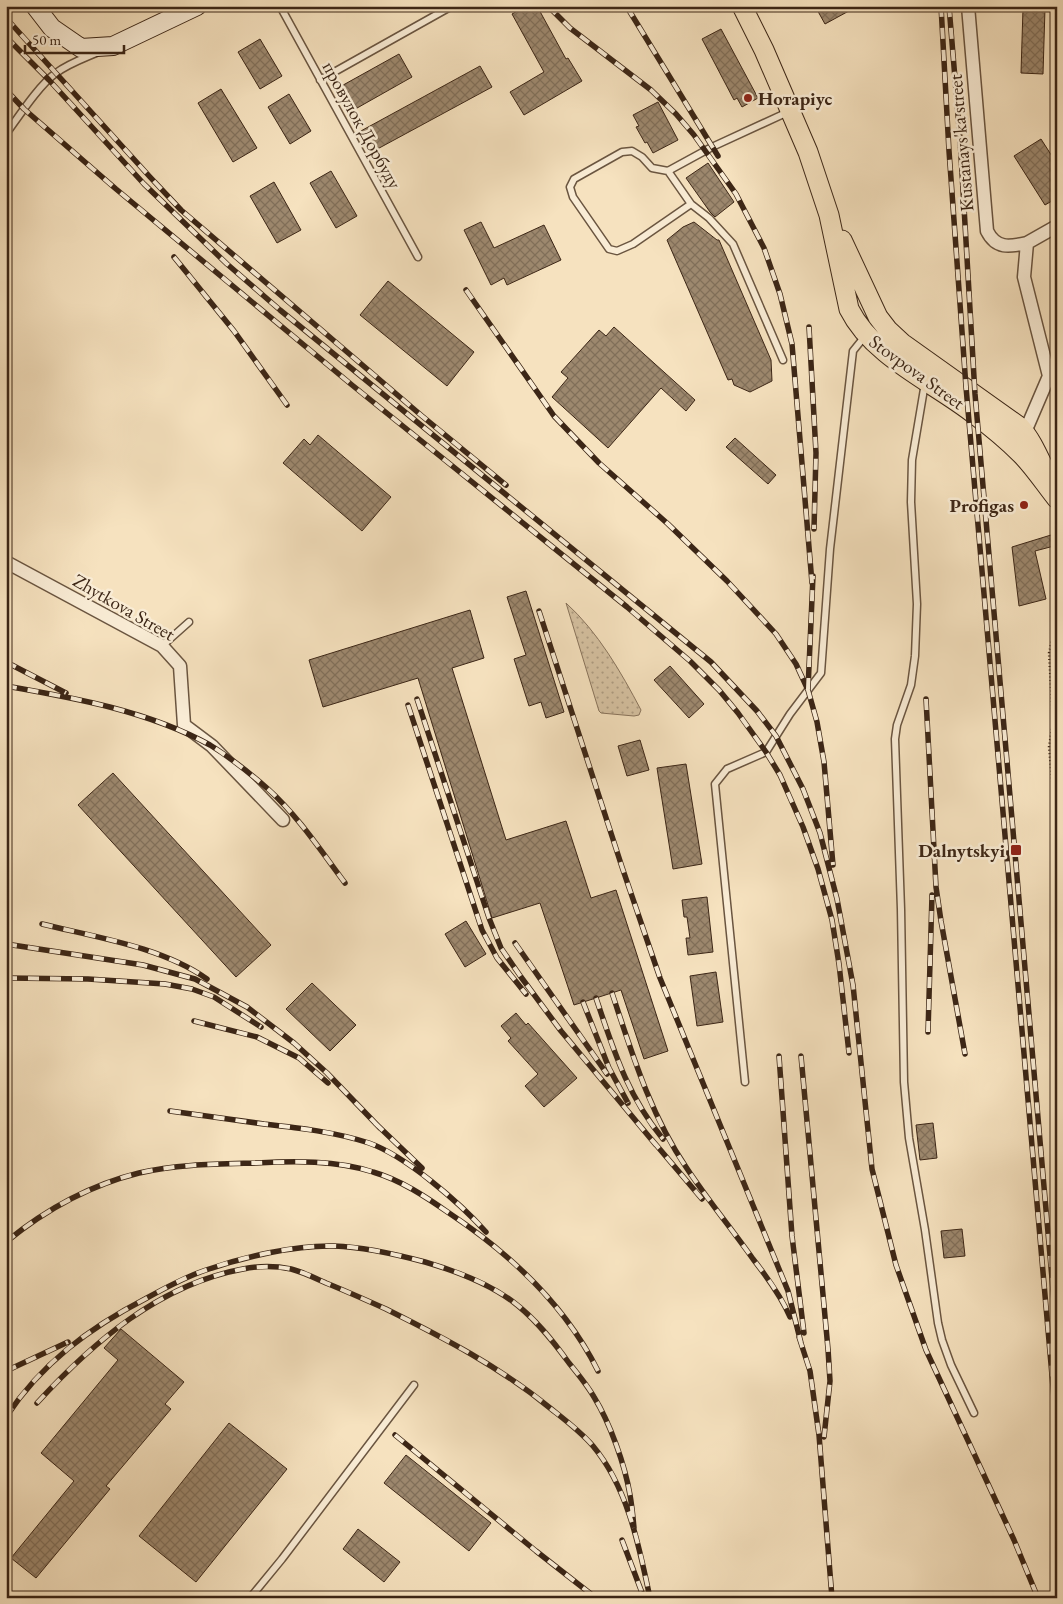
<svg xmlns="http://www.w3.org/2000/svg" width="1063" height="1604" font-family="'EB Garamond',serif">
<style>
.grass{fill:url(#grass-dots);stroke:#89745c}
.building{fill:url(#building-cross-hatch);stroke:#3c2616}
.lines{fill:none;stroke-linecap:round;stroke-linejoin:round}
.service-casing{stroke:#6a5540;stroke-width:9}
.minor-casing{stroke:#6a5540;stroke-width:15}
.secondary-casing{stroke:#3c2616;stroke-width:20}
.primary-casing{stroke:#3c2616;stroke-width:21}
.path{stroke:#3c2616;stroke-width:2.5;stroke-dasharray:1 2.5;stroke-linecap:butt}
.service{stroke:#f9ecd5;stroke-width:6}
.minor{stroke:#f9ecd5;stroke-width:12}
.secondary{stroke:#f9ecd5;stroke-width:18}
.primary{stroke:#f6e2bf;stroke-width:19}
.rail-casing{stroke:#3c2616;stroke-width:5.5}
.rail{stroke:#f9ecd5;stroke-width:4;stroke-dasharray:11;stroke-linecap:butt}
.poi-dot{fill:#8f2418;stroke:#f9ecd5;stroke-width:2}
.labels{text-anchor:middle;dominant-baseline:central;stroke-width:5;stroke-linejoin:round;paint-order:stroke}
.poi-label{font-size:19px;font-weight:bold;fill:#3c2616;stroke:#f9ecd5;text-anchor:end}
.street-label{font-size:19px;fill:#3c2616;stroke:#f9ecd5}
</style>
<defs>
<pattern id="grass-dots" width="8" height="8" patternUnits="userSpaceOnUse" patternTransform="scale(1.25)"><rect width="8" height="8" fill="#d6c2a2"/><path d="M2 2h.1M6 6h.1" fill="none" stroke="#af9d83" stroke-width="1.8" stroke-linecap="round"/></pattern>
<pattern id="building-cross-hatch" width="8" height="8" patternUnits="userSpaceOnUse" patternTransform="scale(1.25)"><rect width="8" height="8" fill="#9d886e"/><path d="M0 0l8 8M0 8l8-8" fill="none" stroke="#816f59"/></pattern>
</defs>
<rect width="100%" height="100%" fill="#f6e2bf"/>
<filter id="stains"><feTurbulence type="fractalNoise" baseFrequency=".004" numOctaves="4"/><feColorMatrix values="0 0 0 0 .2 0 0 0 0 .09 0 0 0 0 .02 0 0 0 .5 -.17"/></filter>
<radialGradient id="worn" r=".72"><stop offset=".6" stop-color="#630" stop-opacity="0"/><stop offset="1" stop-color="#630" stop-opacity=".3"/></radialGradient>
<path class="grass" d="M566,603C598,632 621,672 641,710L639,715L634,716L601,713L599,711Z"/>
<path class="building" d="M526,6H537L566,59L568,58L582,81L524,115L510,92L544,72L512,14Z
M815,6H858L825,24Z
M1023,8H1045L1043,74L1021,73Z
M721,29L758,98L742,107L737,98L734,100L702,39Z
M260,39L282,76L260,89L238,52Z
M399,54L412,77L350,112L336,89Z
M480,66L492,87L370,153L359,132Z
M221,89L257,148L233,162L198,103Z
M289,94L311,131L290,144L268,107Z
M658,102L678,140L653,153L647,142L645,143L636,127L639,126L633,115Z
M1041,139L1057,164V198L1045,205L1014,156Z
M708,163L734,202L715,217L710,212L686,178Z
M331,171L357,216L336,228L310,183Z
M274,182L301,230L277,243L250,196Z
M481,222L494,248L544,225L561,260L507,285L504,278L491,285L464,230Z
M694,222L717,240H719L771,360L772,381L750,392L734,385L732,379L728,380L667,240L683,227Z
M388,281L474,352L447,386L360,315Z
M614,327L695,400L686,411L661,388L608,448L552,397L568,378L561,372L599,330L606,336Z
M318,435L391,497L362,531L283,463L304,439L310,445Z
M735,438L776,475L768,484L726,447Z
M1051,535L1054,546L1035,551L1046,599L1019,606L1012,547Z
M526,591L564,712L546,718L541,702L529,706L514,659L526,655L507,597Z
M470,610L484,658L452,668L506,840L566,821L591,898L616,890L668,1051L644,1059L621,990L574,1005L540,903L492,918L418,678L323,707L309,660Z
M670,666L704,704L689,718L654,680Z
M640,740L649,770L627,776L618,746Z
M686,764L702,864L673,869L657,768Z
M113,773L271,945L236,977L78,805Z
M707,897L713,952L688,955L686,938H690L687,917H684L682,900Z
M466,921L486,954L465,967L445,934Z
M716,972L723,1022L697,1026L690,976Z
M312,983L356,1025L330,1051L286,1009Z
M516,1013L526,1025L528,1023L577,1078L544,1107L525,1086L538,1074L508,1041L511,1038L501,1026Z
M933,1123L937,1158L920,1160L916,1125Z
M962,1229L965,1256L944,1258L941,1231Z
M121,1329L184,1382L165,1404L171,1409L106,1486L110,1489L36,1578L11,1558L74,1481L41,1453L118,1360L104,1348Z
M229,1423L287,1469L196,1582L139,1536Z
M406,1455L491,1523L469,1551L384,1483Z
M358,1529L400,1562L384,1582L343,1549Z"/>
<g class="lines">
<g class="service-casing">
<path id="service" d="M280,6L418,257
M320,80L452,6
M6,134C19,116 40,84 56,73C68,64 82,59 96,53
M668,171L691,204L709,218L733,244L783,360
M691,204L633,244L617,251L609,249L573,197L570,187L574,179L622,152L632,151L642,157L652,168L668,171L712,147L788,112
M925,383L912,460L911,502L917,604L915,656L911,685L897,725L895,739L901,909L904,1082L909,1138L925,1230L938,1323L942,1340L951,1365L974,1413
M162,646L189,622
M745,1082L715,784L727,769L766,752L790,714L821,673L830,549L853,351L865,336
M250,1598L282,1559L414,1385"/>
</g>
<g class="minor-casing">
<path id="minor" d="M968,6L987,231C996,249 1009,247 1027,243L1024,277L1049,376
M1027,243L1057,226
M1025,432L1049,376L1057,371
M6,562L162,646L180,666L184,725L212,746L283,820"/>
</g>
<g class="secondary-casing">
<path id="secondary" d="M35,6L52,28L81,48L113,46L197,6"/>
</g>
<g class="primary-casing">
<path id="primary" d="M742,6L764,50L808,152L829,215L849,309C873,357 933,382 974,414C990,426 1007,440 1021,454C1034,467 1045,484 1057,499
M842,240L878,317L888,330L902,343L1020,427C1032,440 1039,458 1047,474"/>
</g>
<path class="path" d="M1057,633L1052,640L1049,653L1053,722L1049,747L1057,833"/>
<use href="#service" class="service"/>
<use href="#minor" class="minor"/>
<use href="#secondary" class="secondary"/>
<use href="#primary" class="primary"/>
<g class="rail-casing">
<path id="rail" d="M548,6L570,28L651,90L676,114L694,135L736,194L764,248L780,294L792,344L812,583
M941,6L949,151L966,387L1057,1433
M949,6L960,139L975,394L1057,1336
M627,7L718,156
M6,18L150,177L181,210L422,416L506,485
M6,37L49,80L144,184L227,264L280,310L711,662L757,711L776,736L803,789L820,833L837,899L853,985L872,1169L896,1265L926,1350L1014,1540L1038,1598
M6,90L24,109L116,189L352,385L627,607L690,661L719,690L738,713L766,752L780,775L803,827L818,869L832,920L839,964L849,1053
M174,257L234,331L287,405
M466,290L554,416L599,463L668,524L727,581L776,634L796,664L808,690L817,722L824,762L833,865
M809,327L816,453L814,529
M539,611L622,867L660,978L788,1291L801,1343
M6,662L66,693
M6,686C75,698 148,711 210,745C228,756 252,775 268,789C298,816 321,851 345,883
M808,689L813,576
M417,699L489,918L501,948L521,977L561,1031L656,1145
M926,699L936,887L941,921L965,1054
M408,705L482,930L497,958L526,994
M42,924C95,937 162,947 207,979
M515,943L607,1074
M6,944L143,965L195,979L247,1007L294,1043L327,1073L380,1128
M6,978L88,979L165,984L192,989L214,997L261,1027
M612,993C632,1053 650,1114 686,1167C707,1199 731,1228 753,1259C767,1277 781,1296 790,1317
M596,998C614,1051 627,1095 663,1139
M583,1002L609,1068L628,1103
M194,1021L257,1037L299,1058L328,1083
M928,1032L932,895
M779,1056L792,1236L804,1333
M801,1056L828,1349L830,1381L824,1437
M170,1111C201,1115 233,1120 264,1124C300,1128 335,1132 369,1143C406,1156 460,1203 486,1232
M375,1123L422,1168
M652,1140L702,1199
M6,1242C45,1210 90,1185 139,1173C177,1164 218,1164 256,1163C294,1161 336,1160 373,1172C401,1180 426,1197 449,1213C509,1253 566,1306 598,1371
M799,1337L810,1371L819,1435L832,1598
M6,1371L68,1342
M37,1403C92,1343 160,1284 243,1269C258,1266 276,1266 291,1269C303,1272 315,1278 326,1283C346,1291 366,1300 386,1309C444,1338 500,1367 550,1408C565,1420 580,1431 593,1446C628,1488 639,1546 650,1598
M6,1417C41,1364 89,1328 145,1299C165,1288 185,1277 206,1270C243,1257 295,1245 334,1246C364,1247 395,1254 425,1262C456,1271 486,1282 512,1301C535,1318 553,1341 569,1363C578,1374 587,1385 594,1397C610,1423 625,1465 630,1495C632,1506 633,1517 634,1528
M395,1435L536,1551L596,1598
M622,1540L644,1598"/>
</g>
<use href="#rail" class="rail"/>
</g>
<g class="poi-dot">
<circle cx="748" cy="98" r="5"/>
<circle cx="1024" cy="505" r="5"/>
<rect x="1010" y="844" width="12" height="12" rx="2.5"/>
</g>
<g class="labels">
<g class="poi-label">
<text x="758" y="98" text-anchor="start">Нотаріус</text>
<text x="1014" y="505">Profigas</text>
<text x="1005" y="850">Dalnytskyi</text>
</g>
<g class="street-label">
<text transform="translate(362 125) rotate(61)">провулок Дорбуду</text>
<text transform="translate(961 143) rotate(-95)">Kustanays'ka street</text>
<text transform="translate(917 372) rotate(36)">Stovpova Street</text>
<text transform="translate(124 607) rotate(30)">Zhytkova Street</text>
</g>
</g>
<rect width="1063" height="1604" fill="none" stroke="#f6e2bf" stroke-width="25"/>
<rect x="8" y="8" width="1048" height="1589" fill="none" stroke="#3c2616" stroke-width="2.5"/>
<rect x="12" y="12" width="1038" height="1579" fill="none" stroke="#3c2616"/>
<path d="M25 45v8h99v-8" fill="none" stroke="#3c2616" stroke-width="2.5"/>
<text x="32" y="45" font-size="15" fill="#3c2616" stroke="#f9ecd5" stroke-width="4" paint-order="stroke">50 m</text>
<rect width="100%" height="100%" filter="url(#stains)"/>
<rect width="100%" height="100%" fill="url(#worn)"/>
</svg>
